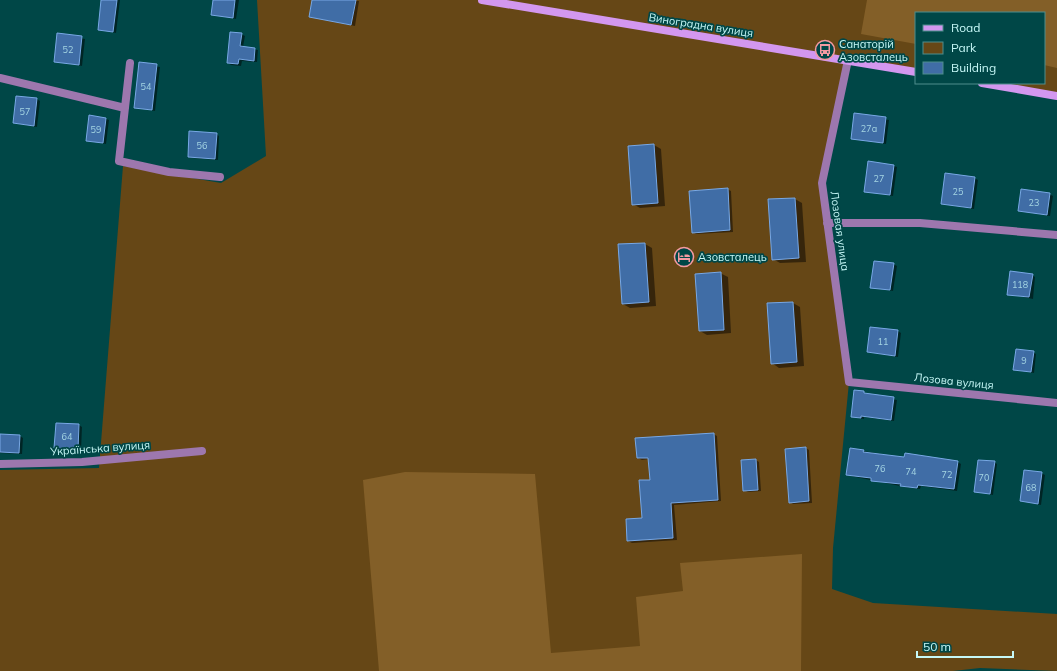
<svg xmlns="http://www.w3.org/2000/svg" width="1057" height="671" font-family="Mulish,sans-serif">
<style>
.green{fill:#664716}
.forest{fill:#835f28}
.shadow{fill:#0007}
.building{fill:#406da6;stroke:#78a8e5}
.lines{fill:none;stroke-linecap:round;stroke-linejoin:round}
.street{stroke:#9d77ae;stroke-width:8}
.secondary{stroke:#d397ef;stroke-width:8}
.labels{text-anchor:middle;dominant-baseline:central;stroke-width:3.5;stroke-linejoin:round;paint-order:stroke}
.number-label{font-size:9px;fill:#a4d5e3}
.street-label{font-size:11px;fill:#c6f8f7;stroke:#004747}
.poi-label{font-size:11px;fill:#c6f8f7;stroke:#004747;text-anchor:start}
</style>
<rect width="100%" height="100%" fill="#004747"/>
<path class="green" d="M257,0H1057V96L982,83H1044V13H916V72L848,60L822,183L849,382L833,548L832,589L873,603L1057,614V671L980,668L953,671H0V470L99,468L123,166L221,183L266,156Z"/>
<path class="forest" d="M867,0H1057V68L1044,65V13H916V44L861,34Z
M405,472L535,474L551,653L640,646L636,597L683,591L680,563L802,554L801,671H379L363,480Z"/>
<path class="shadow" d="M102,0H120L116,33L99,29Z
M214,0H239L236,19L212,14Z
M313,0L359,1L355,26L310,17Z
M58,34L85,39L82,66L55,61Z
M241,34L245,36L243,47L258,50L257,62L242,61L241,66L231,65L228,63Z
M140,63L160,67L155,111L135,107Z
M37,99L40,101L37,127L14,123Z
M855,114L889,120L886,144L852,138Z
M106,119L109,120L106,144L87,140Z
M216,134L219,136L218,160L192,158L189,157Z
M654,145L661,149L665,206L640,208L633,204Z
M894,166L897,167L893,196L865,191Z
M974,178L978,180L974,209L942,204Z
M727,189L731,191L733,232L696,234L693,232Z
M1049,194L1053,196L1050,216L1019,211Z
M795,199L802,203L806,262L780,263L773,259Z
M645,244L652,248L656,306L630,308L623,304Z
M893,264L897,266L893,291L872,287Z
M720,273L728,277L731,333L707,335L700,331Z
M1032,275L1035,277L1033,299L1008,294Z
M793,303L800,307L804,366L779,368L772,363L768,304Z
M898,331L901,333L898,357L868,352Z
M1033,352L1036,354L1034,373L1015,369Z
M864,392L867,395L897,400L894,421L864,417V419L852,417Z
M79,425L82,427L81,451L58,449L55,448Z
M713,434L717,436L721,501L674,505L677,540L632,543L628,541L643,519L651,480L649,459L642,460L638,458Z
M0,435L20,436L23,438L22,454L0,453Z
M806,448L809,450L812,503L793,504L790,502Z
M863,451L905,458L958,462L961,464L957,491L921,486L920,489L905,487L851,476L848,475Z
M756,460L759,462L761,491L748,492L744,490Z
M994,462L997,464L993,495L975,491Z
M1041,473L1045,475L1041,505L1021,501Z"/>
<path class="building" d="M101,0H117L113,32L98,30Z
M213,0H235L233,18L211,15Z
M312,0H356L351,25L309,17Z
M230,32L242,33L240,46L255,48L254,61L239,59L238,64L227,63Z
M57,33L82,36L79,65L54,62Z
M139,62L157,64L152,110L134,108Z
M16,96L37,98L34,126L13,123Z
M854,113L886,117L883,143L851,139Z
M89,115L106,118L103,143L86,141Z
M189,131L217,133L215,159L188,157Z
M654,144L658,203L632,205L628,146Z
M868,161L894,165L890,195L864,192Z
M945,173L975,177L971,208L941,204Z
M728,188L730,230L692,233L689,191Z
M1021,189L1050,193L1047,215L1018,211Z
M795,198L799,258L772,260L768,199Z
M645,243L649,302L622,304L618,244Z
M874,261L894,263L890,290L870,288Z
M1010,271L1033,274L1029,297L1007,295Z
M721,272L724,330L699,331L695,274Z
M793,302L797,362L771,364L767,303Z
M870,327L898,330L895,356L867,352Z
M1016,349L1034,351L1031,372L1013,370Z
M854,390L864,391V393L894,397L891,420L861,416V418L851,417Z
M56,423L79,424L78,450L54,448Z
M714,433L718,500L671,503L673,538L627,541L626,519L642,518L639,480H650L648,458H637L635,438Z
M0,434L20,435L19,453L0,452Z
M806,447L809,501L789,503L785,449Z
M850,448L864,450L863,452L904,457L905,453L958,461L954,489L918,485L917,488L900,486L901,484L871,481V478L846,475Z
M756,459L758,490L743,491L741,460Z
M978,460L995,461L990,494L974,492Z
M1024,470L1042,472L1038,504L1020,501Z"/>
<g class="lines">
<path class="street" d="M848,60L822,183L849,382L1057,403
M130,63L119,161L169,172L220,177
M0,78L125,108
M827,223H920L1057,235
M0,464L82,462L202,451"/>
<path class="secondary" d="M482,0L916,72
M982,83L1057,96"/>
</g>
<defs>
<g id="bus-ring" transform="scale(1)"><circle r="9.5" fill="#004747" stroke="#f49aa1" stroke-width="1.5"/><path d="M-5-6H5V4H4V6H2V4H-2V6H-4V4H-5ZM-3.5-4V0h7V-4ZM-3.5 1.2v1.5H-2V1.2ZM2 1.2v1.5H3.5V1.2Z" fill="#f49aa1"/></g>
<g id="hotel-ring" transform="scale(1)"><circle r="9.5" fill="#004747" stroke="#f49aa1" stroke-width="1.5"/><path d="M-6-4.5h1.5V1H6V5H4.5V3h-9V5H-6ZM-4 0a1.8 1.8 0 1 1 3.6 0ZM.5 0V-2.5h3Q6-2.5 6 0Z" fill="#f49aa1"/></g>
</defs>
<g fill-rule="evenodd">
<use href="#bus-ring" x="825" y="50"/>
<use href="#hotel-ring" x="684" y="257"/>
</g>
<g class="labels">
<g class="number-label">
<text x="68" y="49">52</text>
<text x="146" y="86">54</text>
<text x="25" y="111">57</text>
<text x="869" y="128">27а</text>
<text x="96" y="129">59</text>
<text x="202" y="145">56</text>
<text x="879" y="178">27</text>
<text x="958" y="191">25</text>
<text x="1034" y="202">23</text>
<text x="1020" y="284">118</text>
<text x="883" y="341">11</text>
<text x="1024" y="360">9</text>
<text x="67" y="436">64</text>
<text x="880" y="468">76</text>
<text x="911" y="471">74</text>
<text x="947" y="474">72</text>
<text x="984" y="477">70</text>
<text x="1031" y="487">68</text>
</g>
<g class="street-label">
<text transform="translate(701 25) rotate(9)">Виноградна вулиця</text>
<text transform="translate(840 231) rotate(82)">Лозовая улица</text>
<text transform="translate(954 381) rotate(6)">Лозова вулиця</text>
<text transform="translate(100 448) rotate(-4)">Українська вулиця</text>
</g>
<g class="poi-label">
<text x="839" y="44">Санаторій<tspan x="839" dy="13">Азовсталець</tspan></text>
<text x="698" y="257">Азовсталець</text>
</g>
</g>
<rect x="915" y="12" width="130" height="72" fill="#004747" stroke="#4f8e8d"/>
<rect x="923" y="25" width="20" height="6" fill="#d397ef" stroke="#4f8e8d"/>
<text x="951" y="32" font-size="12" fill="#c6f8f7">Road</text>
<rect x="923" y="42" width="20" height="12" fill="#664716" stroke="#4f8e8d"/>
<text x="951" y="52" font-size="12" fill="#c6f8f7">Park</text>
<rect x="923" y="62" width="20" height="12" fill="#406da6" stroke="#4f8e8d"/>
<text x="951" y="72" font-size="12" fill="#c6f8f7">Building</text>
<path d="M917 651v6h96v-6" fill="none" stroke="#c6f8f7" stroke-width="2"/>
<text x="923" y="651" font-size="12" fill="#c6f8f7" stroke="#004747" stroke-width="3" paint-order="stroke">50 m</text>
</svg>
